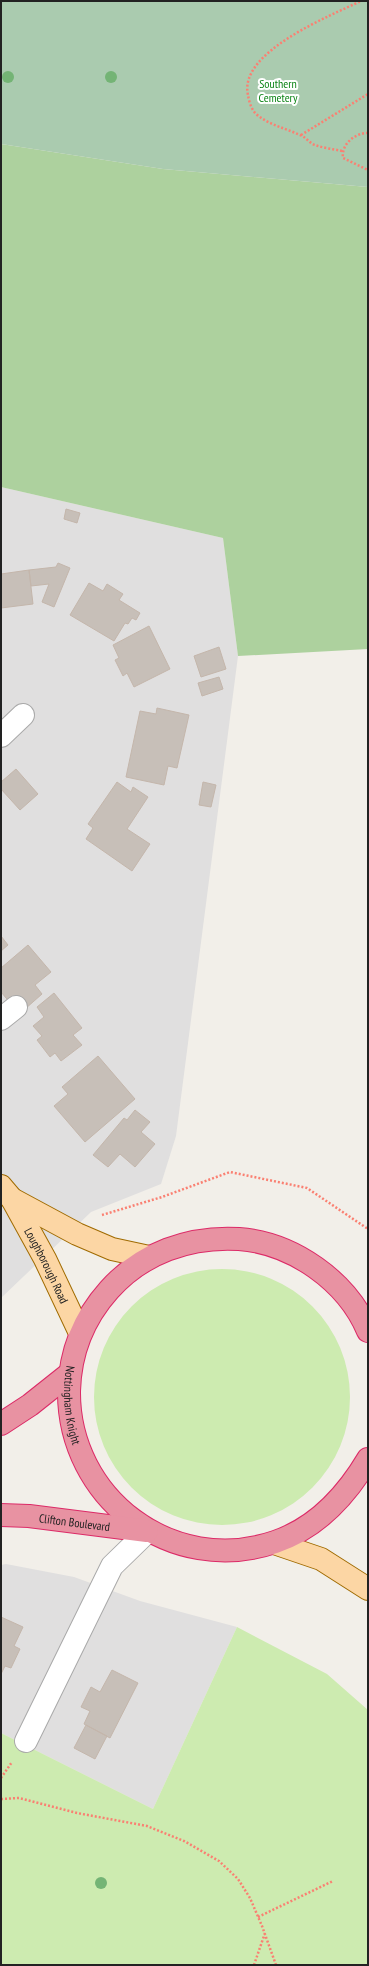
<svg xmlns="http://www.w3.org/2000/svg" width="369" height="1966" font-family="'PT Sans Narrow',sans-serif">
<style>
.residential{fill:#e0dfdf}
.grass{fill:#cdebb0}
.forest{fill:#add19e}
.cemetery{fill:#aacbaf}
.building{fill:#c7bfb8;stroke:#c4b6ab}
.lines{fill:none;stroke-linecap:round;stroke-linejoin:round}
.minor-casing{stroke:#a9a9a9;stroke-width:24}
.major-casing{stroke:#a06b00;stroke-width:24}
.highway-casing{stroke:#dc2a67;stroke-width:24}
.path{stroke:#fa8072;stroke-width:2.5;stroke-dasharray:2 2;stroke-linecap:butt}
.minor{stroke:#fff;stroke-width:22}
.major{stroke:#fcd6a4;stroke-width:22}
.highway{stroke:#e892a2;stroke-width:22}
.tree{fill:#74b475}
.labels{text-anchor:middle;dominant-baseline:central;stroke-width:4;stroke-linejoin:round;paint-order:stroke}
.park-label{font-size:12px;fill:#0c8416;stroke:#fff}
.street-label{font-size:12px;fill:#222;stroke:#fff}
</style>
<rect width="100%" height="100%" fill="#f2efe9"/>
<path class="residential" d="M1,487L223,538L238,656L176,1136L161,1184L91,1212L1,1298Z
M6,1564L74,1577L140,1601L237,1627L153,1809L1,1733V1565Z"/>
<path class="grass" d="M94 1397a128 128 0 1 1 256 0a128 128 0 1 1-256 0Z
M237,1627L327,1674L368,1710V1965H1V1733L153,1809Z"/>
<path class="forest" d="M1,144L163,169L368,187V649L238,656L223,538L1,487Z"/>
<path class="cemetery" d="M1,1H368V187L163,169L1,144Z"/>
<path class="building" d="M66,509L80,513L77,523L64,519Z
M58,563L70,568L54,607L42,602L49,584L31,586L29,570L56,567Z
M29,570L33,604L1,608V574Z
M89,583L103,591L107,584L123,594L119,600L140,613L136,620L132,618L128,624L125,623L114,641L70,615Z
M149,626L170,669L134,687L127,673L123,676L115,660L119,658L113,645Z
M219,647L226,669L201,677L194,656Z
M219,677L223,689L202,696L198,683Z
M157,708L189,715L177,768L168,766L164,785L126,777L140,711L156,714Z
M16,769L38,794L20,810L1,789V782Z
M117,782L131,792L133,787L148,797L127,829L150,844L132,871L86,839L93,828L88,824Z
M203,782L216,785L211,807L199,805Z
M1,936L8,945L1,951Z
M28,945L51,972L35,985L42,994L25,1009L12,1005L1,992V968Z
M54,993L82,1028L73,1035L82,1045L61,1061L55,1053L50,1057L37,1040L42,1036L33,1026L44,1017L37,1007Z
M98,1056L135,1099L85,1142L54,1106L68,1094L62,1087Z
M135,1110L150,1122L141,1132L155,1144L135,1167L120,1154L108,1167L93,1155L124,1118L127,1120Z
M1,1617L23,1627L14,1646L20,1649L11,1668L5,1666L1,1674Z
M112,1670L138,1683L110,1738L84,1724L90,1711L81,1707L91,1687L100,1692Z
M86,1725L107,1736L95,1759L74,1748Z"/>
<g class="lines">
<g class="minor-casing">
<path id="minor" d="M1,736L23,715
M1,1019L16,1007
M26,1741L112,1566L148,1531"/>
</g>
<g class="major-casing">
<g id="major">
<path id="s1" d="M1,1186L12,1199L45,1259L80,1333"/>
<path d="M12,1199L77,1234L112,1249L149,1257"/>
<path d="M274,1543L321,1559L368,1589"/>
</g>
</g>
<g class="highway-casing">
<g id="highway">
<path id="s2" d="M368,1331C347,1281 293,1243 239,1239C189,1236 142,1253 109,1290C83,1319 70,1353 69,1391C68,1498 172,1577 275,1542C317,1528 346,1496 368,1459"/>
<path d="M1,1424L30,1405L69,1374"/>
<path id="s3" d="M1,1515L29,1516L147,1531"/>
</g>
</g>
<path class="path" d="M368,133C354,133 341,145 343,158L368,170
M301,135L368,94
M342,151C333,149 323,148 315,145C309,143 306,137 300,135C285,128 269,125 256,114C251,109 249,101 248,95C238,52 330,16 361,1
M102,1215L162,1197L230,1172L307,1188L368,1229
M1,1778L12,1762
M1,1799L19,1798L77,1813L147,1826L184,1841L219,1861L238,1879L250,1898L262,1926L276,1965
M258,1917L333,1881
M254,1965L265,1933"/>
<use href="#minor" class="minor"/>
<use href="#major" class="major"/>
<use href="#highway" class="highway"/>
</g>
<g class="tree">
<circle cx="8" cy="77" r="6"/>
<circle cx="111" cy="77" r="6"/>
<circle cx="101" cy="1883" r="6"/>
</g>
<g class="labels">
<g class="park-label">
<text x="278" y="83">Southern<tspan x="278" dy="14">Cemetery</tspan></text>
</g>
<g class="street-label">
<text stroke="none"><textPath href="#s1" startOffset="92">Loughborough Road</textPath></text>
<text stroke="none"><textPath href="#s2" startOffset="436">Nottingham Knight</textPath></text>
<text stroke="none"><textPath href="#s3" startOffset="74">Clifton Boulevard</textPath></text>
</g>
</g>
<rect width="369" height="1966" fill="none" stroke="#222222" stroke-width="4"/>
</svg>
